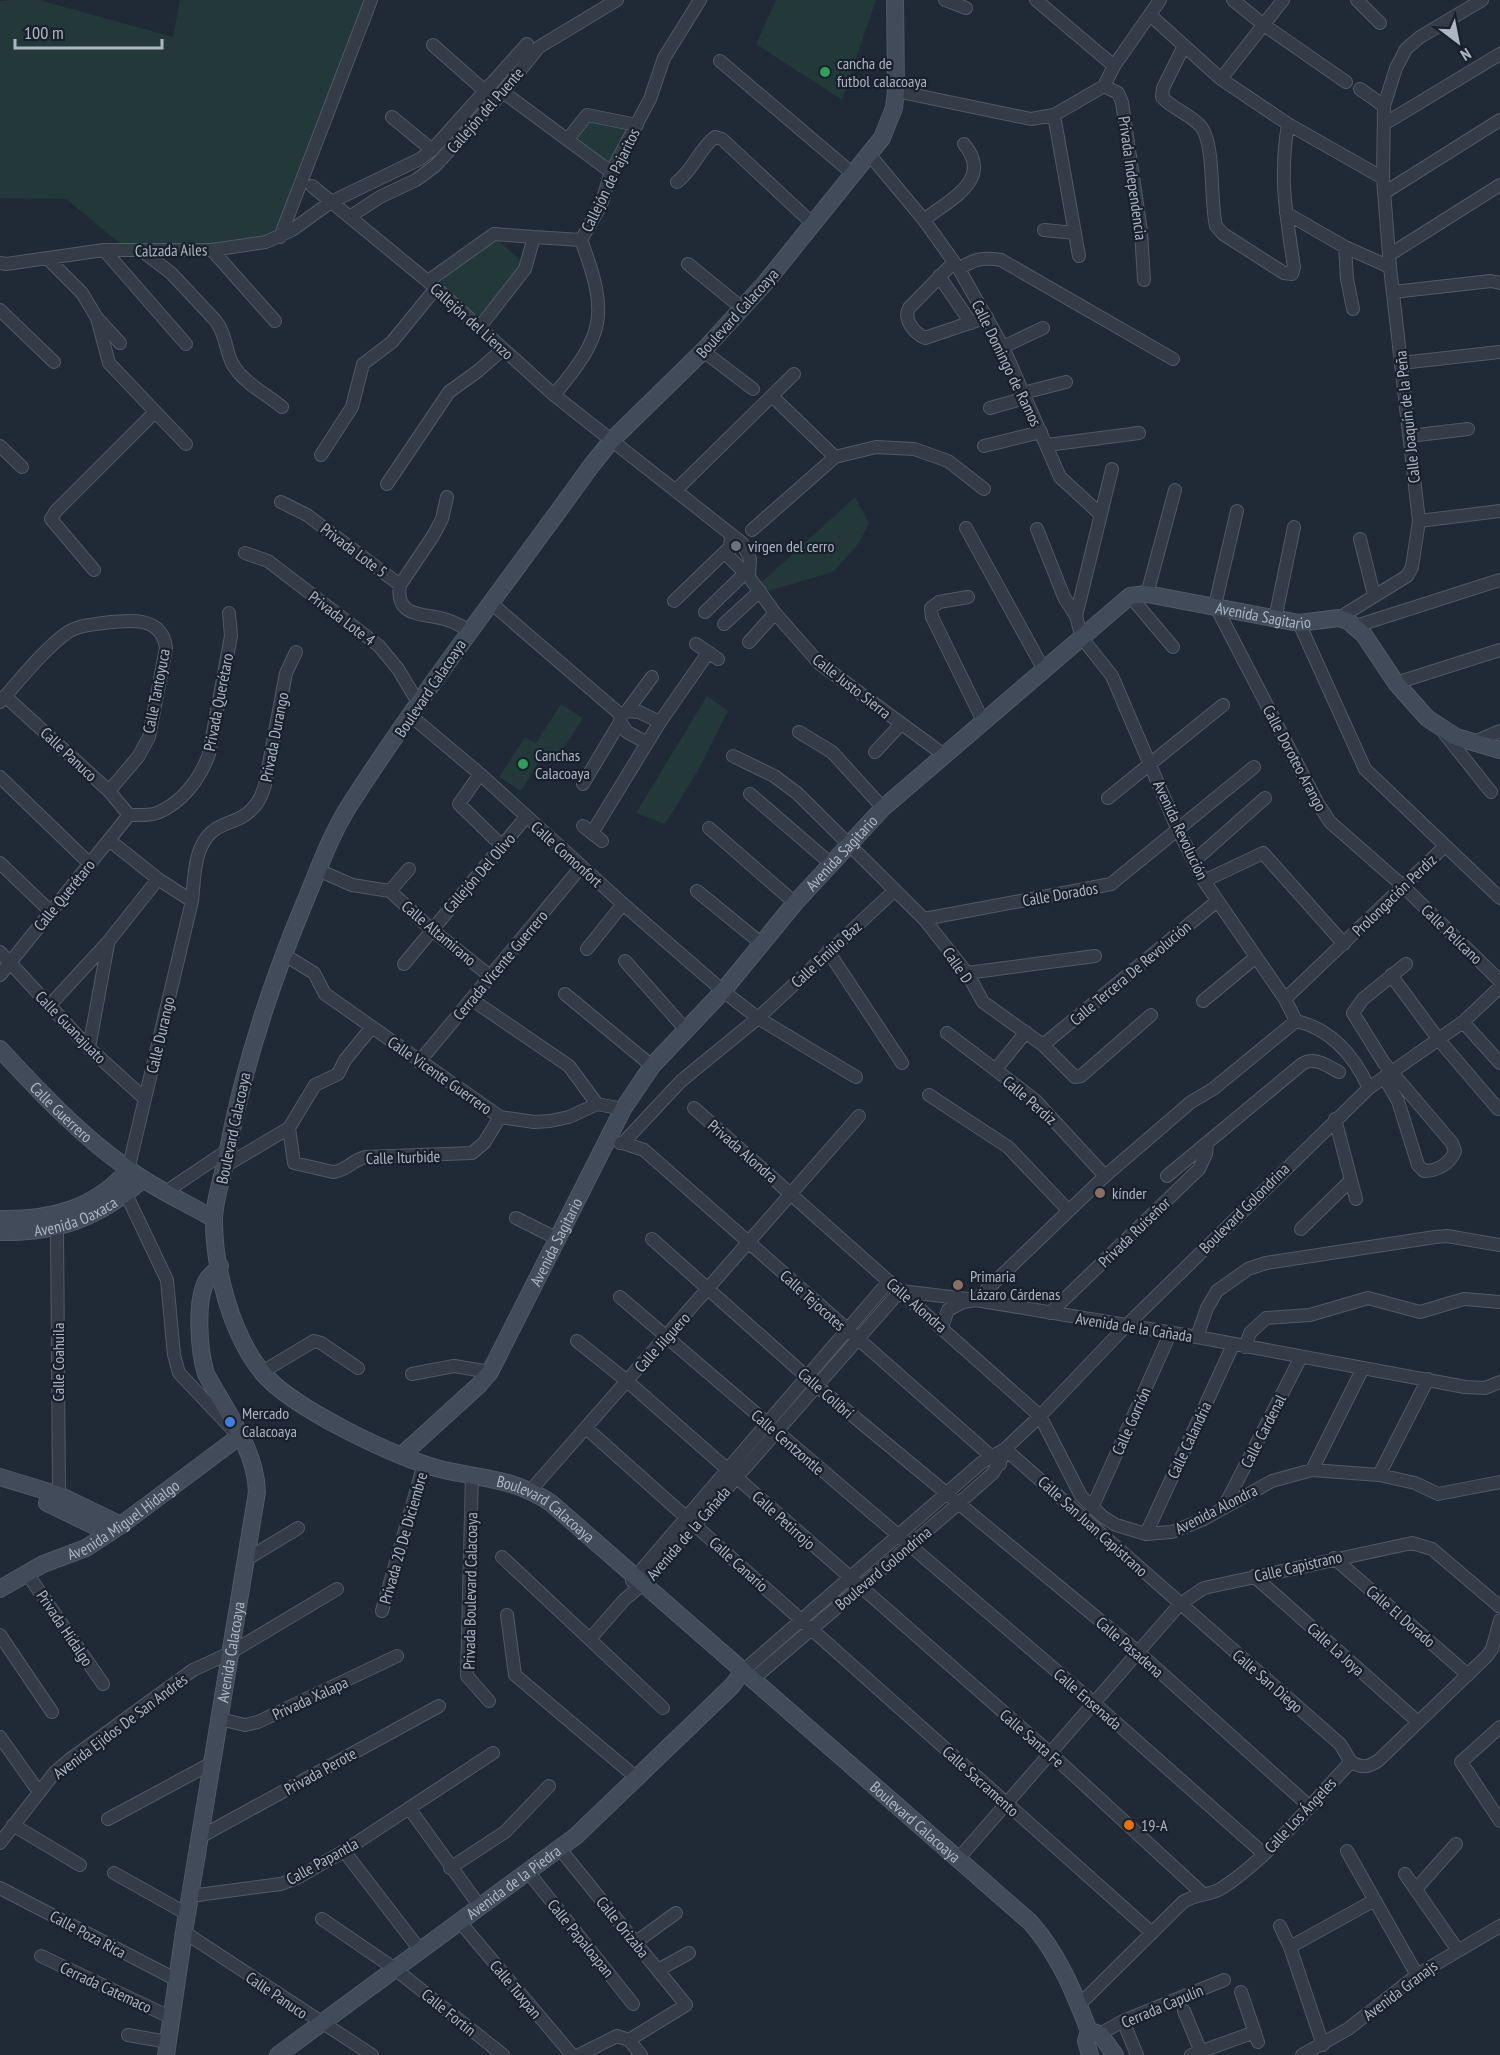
<svg xmlns="http://www.w3.org/2000/svg" width="1500" height="2055" font-family="'PT Sans Narrow',sans-serif">
<style>
.green{fill:#223839}
.lines{fill:none;stroke-linecap:round;stroke-linejoin:round}
.street-casing{stroke:#505a65;stroke-width:14}
.secondary-casing{stroke:#505a65;stroke-width:18}
.street{stroke:#333c47;stroke-width:12}
.secondary{stroke:#414b5a;stroke-width:16}
.leisure-dot{fill:#2e9e5b;stroke:#18212b;stroke-width:2}
.worship-dot{fill:#6b7280;stroke:#18212b;stroke-width:2}
.education-dot{fill:#8d6e63;stroke:#18212b;stroke-width:2}
.shop-dot{fill:#3f7fe0;stroke:#18212b;stroke-width:2}
.food-dot{fill:#e8710a;stroke:#18212b;stroke-width:2}
.labels{text-anchor:middle;dominant-baseline:central;stroke-width:4.5;stroke-linejoin:round;paint-order:stroke}
.poi-label{font-size:16px;fill:#adb7c4;stroke:#18212b;text-anchor:start}
.street-label{font-size:16px;fill:#adb7c4;stroke:#18212b}
</style>
<rect width="100%" height="100%" fill="#1f2a36"/>
<path class="green" d="M9,0H39L173,37L180,0H370L278,236L214,247H124L66,199L0,198V1Z
M776,0H876L842,100L756,44Z
M593,117L632,127L608,165L575,141Z
M495,237L524,264L477,324L431,283Z
M855,497L869,523L859,543L833,572L768,591L762,582Z
M707,696L728,711L697,772L665,824L636,813Z
M561,704L583,718L558,757L546,751L521,791L499,777L525,737L536,743Z"/>
<g class="lines">
<g class="street-casing">
<path id="street" d="M945,0L966,8
M1036,0L1114,66
M1233,0L1264,25L1346,82
M1357,0L1380,23
M1150,15L1221,79L1288,124L1383,178
M433,45L486,92
M1184,46L1163,88L1162,97C1173,110 1192,114 1202,128C1215,147 1210,202 1216,226L1223,234L1284,273L1292,274L1294,267C1286,213 1279,179 1288,124
M720,61L853,174
M1221,79L1283,0
M1104,86L1118,93L1122,102L1141,231L1144,280
M1360,89L1384,106
M896,91L1031,119L1054,115L1104,86L1114,66L1160,0
M503,92L611,172
M1054,115L1079,256
M392,117L432,150
M1384,124L1500,54
M568,139L587,115L637,125
M869,154L924,220L959,269L1003,347L1060,477L1100,514
M677,182C694,169 699,149 715,137L722,139L813,224
M312,186L436,288L554,395L742,543L750,559L749,577
M1384,193L1500,120
M1286,213L1345,247L1390,267
M351,216L380,197L416,180L435,166L503,92L539,47L617,0
M924,220C950,199 994,180 964,144
M1044,230L1075,233
M280,237L371,0
M1345,247L1347,279L1353,309
M104,250L186,344
M212,250L275,321
M142,251L171,273L215,320C226,333 225,349 232,363C242,382 266,394 282,407
M1389,255L1500,185
M48,259L82,293L97,318L120,343
M954,262L909,308C903,319 914,333 925,338L987,317
M0,263L6,264L104,250H212L266,242L292,230L331,202L420,159L432,150L527,44
M688,264L742,308
M959,269C974,259 983,257 1001,260L1173,359
M939,276L971,323
M428,281L494,234L534,237
M1393,292L1491,281L1500,283
M0,310L54,362
M97,318L109,363L186,444
M479,328L525,269L534,237L581,240
M1003,347L1043,328
M703,351L753,389
M1401,363L1500,352
M1023,393L1066,382
M554,395C605,334 609,315 581,240L601,205L611,172L650,99L664,58L700,0
M772,396L835,457
M990,408L1025,398
M1409,436L1468,429
M1047,445L1139,433
M0,446L22,467
M984,446L1041,432
M321,455L352,407L363,364L392,342L436,288
M387,484L449,392L478,371L502,350
M677,489L794,374
M447,497L442,519L433,536L400,585C395,617 421,613 444,619C453,621 461,626 470,631
M281,502L307,515L400,585
M1237,511L1215,605L1317,802L1330,822L1404,887L1500,981
M1419,521L1500,511
M966,528L1044,670
M1037,529L1064,597L1076,616L1082,638L1112,676L1178,830L1204,881L1285,999L1296,1021C1332,1029 1354,1056 1369,1088
M752,530L835,457L876,447L914,449L948,461L984,489
M731,537L729,557L749,577L775,613L819,663L944,755
M1360,539L1374,595
M245,553L268,561L379,646L398,669L419,704
M94,570L51,519L56,511L155,412
M1147,594L1175,490
M1130,596L1173,647
M968,597L939,602L931,608L932,617L983,721
M674,601L728,549
M491,603L621,715
M705,612L744,574
M1076,616L1112,469
M1339,618L1407,576L1412,567L1419,521L1390,267L1383,178L1384,106L1396,68L1406,49L1420,37L1482,0
M1275,619L1294,527
M1299,623L1365,769L1500,898
M724,624L760,591
M1356,626L1500,580
M749,642L775,613
M696,644L718,659
M1396,683L1500,650
M5,696L109,791L129,815
M0,702C20,680 44,649 68,632C79,625 91,625 103,623C128,620 162,615 166,648L149,737L138,757L109,791
M627,711L639,712L660,722
M411,716L480,774L623,904L723,991L758,1018L856,1077
M620,722L627,732L647,743
M799,732L832,752L883,808
M1444,733L1491,792
M1474,742L1500,731
M875,752L901,724
M733,756L774,776L797,793L924,919L967,973L983,1002L1043,1045L1075,1077L1081,1076L1151,1015
M480,774L459,804L502,846
M0,777L89,863
M583,784L620,722L621,715L627,711L652,677
M750,794L830,863
M1108,798L1223,705
M129,815C137,815 149,816 157,813C182,803 200,779 209,754L231,636L229,613
M583,826L602,841
M709,828L795,903
M592,833L660,722L708,653
M109,840L158,879L192,901
M1194,861L1265,798
M0,863L51,912
M318,870L352,885L390,891L431,929L490,976
M1204,881L1263,853L1344,944
M390,891L409,869
M697,891L762,944
M924,919L1111,884L1254,767
M587,949L623,904
M828,951L902,1063
M0,952L89,1048L145,1099
M283,954L314,973L325,994L500,1117L534,1122L550,1121L569,1117L597,1104L623,1109
M625,961L686,1030
M404,964L526,817
M967,973L1095,956
M0,975L129,815
M1391,975L1439,1040L1498,1109
M565,994L652,1066
M471,999L569,1066L597,1104
M1285,999L1444,847
M1203,1001L1256,957
M49,1006L108,942L158,879
M1463,1022L1500,1063
M947,1033L1035,1100L1105,1176
M1043,1045L1216,902
M89,1048L108,944
M419,1062L581,867
M996,1069L1026,1032
M1384,1077L1398,1101L1418,1165L1424,1171C1437,1171 1450,1164 1455,1151L1452,1143L1384,1063L1353,1013L1363,999L1406,964
M929,1095L1008,1147L1068,1210
M694,1108L1040,1416L1081,1496L1103,1517L1116,1525L1146,1534L1172,1532L1204,1519L1272,1481L1312,1470L1379,1475L1415,1483L1438,1494L1500,1482
M1335,1119L1356,1199
M289,1128L294,1163L333,1172C347,1171 353,1159 366,1157L472,1153L484,1143L500,1117
M620,1143H623L681,1081L758,1018L895,890
M623,1143L644,1150L1000,1464
M225,1166L289,1128L315,1085L338,1074L345,1060L372,1027
M1167,1176L1302,1064C1315,1056 1327,1066 1339,1072
M167,1191L228,1150
M516,1218L556,1238
M57,1228L59,1495
M1301,1229L1351,1180
M652,1239L817,1386L1138,1652L1309,1806
M620,1297L1094,1703L1264,1854
M1050,1313L1199,1169L1206,1154L1207,1144
M942,1327L948,1310L963,1302L976,1300L1105,1176L1191,1102L1213,1089L1296,1021
M1197,1337L1207,1308L1217,1291L1248,1269L1266,1263L1435,1237L1447,1236L1500,1245
M577,1341L627,1381L1050,1753L1202,1893
M1245,1347L1250,1333L1266,1318L1310,1315L1368,1298L1420,1312L1464,1299L1500,1302
M262,1372L314,1341L321,1343L358,1368
M412,1374L454,1366L490,1372
M586,1428L1152,1933
M234,1431L179,1373L174,1355L167,1280L126,1194L128,1170L192,901C194,883 194,861 202,845C214,820 236,826 251,810C259,803 262,794 265,785L286,673L296,652
M1005,1449L1340,1744L1351,1762
M1312,1470L1363,1368
M472,1474L467,1676L489,1701
M1379,1475L1428,1379
M531,1490L859,1116
M1225,1505L1301,1357
M1092,1508L1170,1334
M1146,1534L1233,1345
M502,1557L663,1708
M1334,1558L1468,1675
M247,1559L298,1528
M26,1572L103,1684
M1254,1576L1418,1722
M632,1581L889,1281
M382,1611L424,1464
M507,1615L515,1675L638,1779
M0,1635L52,1712
M590,1639L624,1600L644,1583L900,1291L976,1300L1197,1337L1465,1387L1485,1388L1500,1382
M743,1671L981,1463L1005,1449L1040,1416L1125,1327L1369,1088L1463,1022L1500,987
M752,1680L958,1504L993,1473L1003,1456
M220,1719L245,1725L258,1722L397,1656
M1500,1727L1461,1762L1500,1821
M0,1737L39,1792
M409,1808L481,1908
M108,1819L212,1763
M13,1825L80,1865
M200,1837L439,1706
M0,1843L55,1772L69,1760L193,1670L230,1653L337,1589
M560,1849L686,2005L629,2040
M344,1851L420,1950
M1347,1851L1417,1975
M959,1858L1180,1604L1204,1588L1412,1543L1432,1549L1500,1607
M450,1868L505,1832L549,1786
M114,1873L187,1914
M529,1873L633,2004
M1405,1874L1457,1949
M0,1888L177,1980
M1416,1889L1456,1844
M190,1896L281,1884L297,1878L344,1851L493,1753
M322,1919L395,1969L503,2055
M460,1922L572,2055
M1280,1926L1290,1947L1323,2045
M184,1932L372,2055
M636,1942L676,1913
M1290,1947L1373,1901
M41,1956L172,2018
M658,1970L689,1953
M1241,1992L1258,2042
M1079,2005L1183,1902C1197,1893 1210,1896 1222,1888C1271,1856 1310,1804 1351,1762C1362,1768 1368,1768 1379,1760L1487,1656L1492,1649L1500,1620
M1184,2011L1201,2052
M1123,2021L1137,2055
M1100,2034L1123,2021L1224,1980
M128,2035L168,2042
M579,2055L617,2036L629,2040L641,2055
M1191,2055L1255,2032
M1302,2055L1348,2029L1417,1975L1500,1926"/>
</g>
<g class="secondary-casing">
<g id="secondary">
<path id="s1" d="M895,0L896,91L894,108L882,138L766,282L703,351L612,440L591,466C510,579 424,689 349,806C330,836 318,871 304,904C269,988 242,1071 226,1160C222,1179 214,1201 214,1220C214,1268 231,1334 262,1372C290,1407 399,1460 444,1470C485,1479 515,1479 551,1503L1030,1922C1058,1953 1074,1992 1089,2031L1086,2041L1090,2055"/>
<path id="s2" d="M0,1049C40,1092 79,1134 127,1168C153,1188 185,1202 214,1219"/>
<path d="M0,1219C50,1220 95,1209 128,1170"/>
<path id="s3" d="M0,1232C58,1233 99,1218 143,1179"/>
<path id="s4" d="M402,1455L479,1385L490,1372L623,1109L652,1066L723,991L795,903L883,808L1130,596L1147,594L1299,623L1339,618L1348,621L1364,635L1396,683L1427,718L1456,737L1500,750"/>
<path d="M0,1477L59,1495L121,1525"/>
<path d="M47,1503L109,1533"/>
<path id="s5" d="M0,1589L43,1564L86,1548L121,1525L240,1436"/>
<path d="M1089,2031L1100,2034L1115,2055"/>
<path id="s6" d="M166,2055L184,1932L257,1492C256,1450 226,1411 206,1374C199,1351 195,1301 207,1280C210,1275 216,1271 220,1266"/>
<path id="s7" d="M278,2055L576,1836L732,1686L743,1671"/>
</g>
</g>
<use href="#street" class="street"/>
<use href="#secondary" class="secondary"/>
</g>
<g class="leisure-dot">
<circle cx="825" cy="72" r="6"/>
<circle cx="523" cy="764" r="6"/>
</g>
<circle class="worship-dot" cx="736" cy="546" r="6"/>
<g class="education-dot">
<circle cx="1100" cy="1193" r="6"/>
<circle cx="958" cy="1285" r="6"/>
</g>
<circle class="shop-dot" cx="230" cy="1422" r="6"/>
<circle class="food-dot" cx="1129" cy="1825" r="6"/>
<g class="labels">
<g class="poi-label">
<text x="837" y="63">cancha de<tspan x="837" dy="18">futbol calacoaya</tspan></text>
<text x="748" y="546">virgen del cerro</text>
<text x="535" y="755">Canchas<tspan x="535" dy="18">Calacoaya</tspan></text>
<text x="1112" y="1193">kínder</text>
<text x="970" y="1276">Primaria<tspan x="970" dy="18">Lázaro Cárdenas</tspan></text>
<text x="242" y="1413">Mercado<tspan x="242" dy="18">Calacoaya</tspan></text>
<text x="1141" y="1825">19-A</text>
</g>
<g class="street-label">
<text transform="translate(485 110) rotate(-49)">Callejón del Puente</text>
<text transform="translate(1133 178) rotate(82)">Privada Independencia</text>
<text transform="translate(610 180) rotate(-64)">Callejón de Pajaritos</text>
<text transform="translate(171 250) rotate(-1)">Calzada Ailes</text>
<text transform="translate(737 313) rotate(-48)">Boulevard Calacoaya</text>
<text transform="translate(472 321) rotate(42)">Callejón del Lienzo</text>
<text transform="translate(1007 363) rotate(64)">Calle Domingo de Ramos</text>
<text transform="translate(1407 417) rotate(-96)">Calle Joaquín de la Peña</text>
<text transform="translate(354 550) rotate(37)">Privada Lote 5</text>
<text stroke="none"><textPath href="#s4" startOffset="1275">Avenida Sagitario</textPath></text>
<text transform="translate(342 618) rotate(37)">Privada Lote 4</text>
<text transform="translate(852 686) rotate(38)">Calle Justo Sierra</text>
<text transform="translate(430 688) rotate(-56)">Boulevard Calacoaya</text>
<text transform="translate(156 691) rotate(-79)">Calle Tantoyuca</text>
<text transform="translate(218 702) rotate(-79)">Privada Querétaro</text>
<text transform="translate(274 737) rotate(-79)">Privada Durango</text>
<text transform="translate(69 754) rotate(43)">Calle Panuco</text>
<text transform="translate(1295 758) rotate(62)">Calle Doroteo Arango</text>
<text transform="translate(1181 830) rotate(65)">Avenida Revolución</text>
<text stroke="none"><textPath href="#s4" startOffset="753">Avenida Sagitario</textPath></text>
<text transform="translate(567 854) rotate(42)">Calle Comonfort</text>
<text transform="translate(479 873) rotate(-49)">Callejón Del Olivo</text>
<text transform="translate(1060 894) rotate(-10)">Calle Dorados</text>
<text transform="translate(64 895) rotate(-51)">Calle Querétaro</text>
<text transform="translate(1394 895) rotate(-44)">Prolongación Perdiz</text>
<text transform="translate(439 933) rotate(40)">Calle Altamirano</text>
<text transform="translate(1452 934) rotate(44)">Calle Pelícano</text>
<text transform="translate(826 954) rotate(-43)">Calle Emilio Baz</text>
<text transform="translate(500 965) rotate(-50)">Cerrada Vicente Guerrero</text>
<text transform="translate(958 965) rotate(55)">Calle D</text>
<text transform="translate(1130 973) rotate(-40)">Calle Tercera De Revolución</text>
<text transform="translate(71 1027) rotate(46)">Calle Guanajuato</text>
<text transform="translate(160 1035) rotate(-77)">Calle Durango</text>
<text transform="translate(440 1075) rotate(35)">Calle Vicente Guerrero</text>
<text transform="translate(1030 1100) rotate(41)">Calle Perdiz</text>
<text stroke="none"><textPath href="#s2" startOffset="88">Calle Guerrero</textPath></text>
<text transform="translate(233 1128) rotate(-78)">Boulevard Calacoaya</text>
<text transform="translate(743 1151) rotate(41)">Privada Alondra</text>
<text transform="translate(403 1157) rotate(-2)">Calle Iturbide</text>
<text transform="translate(1244 1208) rotate(-45)">Boulevard Golondrina</text>
<text stroke="none"><textPath href="#s3" startOffset="78">Avenida Oaxaca</textPath></text>
<text transform="translate(1134 1232) rotate(-44)">Privada Ruiseñor</text>
<text stroke="none"><textPath href="#s4" startOffset="267">Avenida Sagitario</textPath></text>
<text transform="translate(813 1300) rotate(42)">Calle Tejocotes</text>
<text transform="translate(917 1305) rotate(41)">Calle Alondra</text>
<text transform="translate(1134 1327) rotate(9)">Avenida de la Cañada</text>
<text transform="translate(662 1342) rotate(-48)">Calle Jilguero</text>
<text transform="translate(58 1362) rotate(-90)">Calle Coahuila</text>
<text transform="translate(826 1393) rotate(41)">Calle Colibrí</text>
<text transform="translate(1131 1421) rotate(-66)">Calle Gorrión</text>
<text transform="translate(1263 1431) rotate(-63)">Calle Cardenal</text>
<text transform="translate(1189 1440) rotate(-65)">Calle Calandria</text>
<text transform="translate(788 1442) rotate(41)">Calle Centzontle</text>
<text transform="translate(1216 1509) rotate(-27)">Avenida Alondra</text>
<text stroke="none"><textPath href="#s1" startOffset="1916">Boulevard Calacoaya</textPath></text>
<text stroke="none"><textPath href="#s5" startOffset="142">Avenida Miguel Hidalgo</textPath></text>
<text transform="translate(784 1520) rotate(42)">Calle Petirrojo</text>
<text transform="translate(1093 1526) rotate(42)">Calle San Juan Capistrano</text>
<text transform="translate(688 1533) rotate(-49)">Avenida de la Cañada</text>
<text transform="translate(403 1538) rotate(-74)">Privada 20 De Diciembre</text>
<text transform="translate(739 1564) rotate(42)">Calle Canario</text>
<text transform="translate(1298 1566) rotate(-13)">Calle Capistrano</text>
<text transform="translate(883 1568) rotate(-40)">Boulevard Golondrina</text>
<text transform="translate(470 1591) rotate(-89)">Privada Boulevard Calacoaya</text>
<text transform="translate(1401 1616) rotate(41)">Calle El Dorado</text>
<text transform="translate(65 1628) rotate(56)">Privada Hidalgo</text>
<text transform="translate(1130 1647) rotate(41)">Calle Pasadena</text>
<text transform="translate(1336 1649) rotate(42)">Calle La Joya</text>
<text stroke="none"><textPath href="#s6" startOffset="408">Avenida Calacoaya</textPath></text>
<text transform="translate(1268 1681) rotate(41)">Calle San Diego</text>
<text transform="translate(310 1698) rotate(-25)">Privada Xalapa</text>
<text transform="translate(1088 1699) rotate(41)">Calle Ensenada</text>
<text transform="translate(120 1726) rotate(-37)">Avenida Ejidos De San Andrés</text>
<text transform="translate(1032 1738) rotate(41)">Calle Santa Fe</text>
<text transform="translate(320 1771) rotate(-29)">Privada Perote</text>
<text transform="translate(981 1781) rotate(42)">Calle Sacramento</text>
<text transform="translate(1300 1815) rotate(-47)">Calle Los Ángeles</text>
<text stroke="none"><textPath href="#s1" startOffset="2402">Boulevard Calacoaya</textPath></text>
<text transform="translate(322 1861) rotate(-29)">Calle Papantla</text>
<text stroke="none"><textPath href="#s7" startOffset="292">Avenida de la Piedra</textPath></text>
<text transform="translate(623 1927) rotate(51)">Calle Orizaba</text>
<text transform="translate(88 1934) rotate(28)">Calle Poza Rica</text>
<text transform="translate(581 1938) rotate(51)">Calle Papaloapan</text>
<text transform="translate(106 1987) rotate(25)">Cerrada Catemaco</text>
<text transform="translate(516 1989) rotate(50)">Calle Tuxpan</text>
<text transform="translate(1400 1990) rotate(-37)">Avenida Granajs</text>
<text transform="translate(277 1995) rotate(34)">Calle Panuco</text>
<text transform="translate(1162 2006) rotate(-23)">Cerrada Capulín</text>
<text transform="translate(449 2012) rotate(39)">Calle Fortín</text>
</g>
</g>
<g transform="translate(1458 42) rotate(148)" stroke="#18212b" stroke-width="4.5" paint-order="stroke">
<path d="M0-4.5L10 22L0 15L-10 22Z" fill="#adb7c4"/>
<text y="-9" font-size="16" font-weight="bold" text-anchor="middle" fill="#adb7c4">N</text>
</g>
<path d="M15 39v9h147v-9" fill="none" stroke="#adb7c4" stroke-width="3"/>
<text x="24" y="39" font-size="18" fill="#adb7c4" stroke="#18212b" stroke-width="4.5" paint-order="stroke">100 m</text>
</svg>
